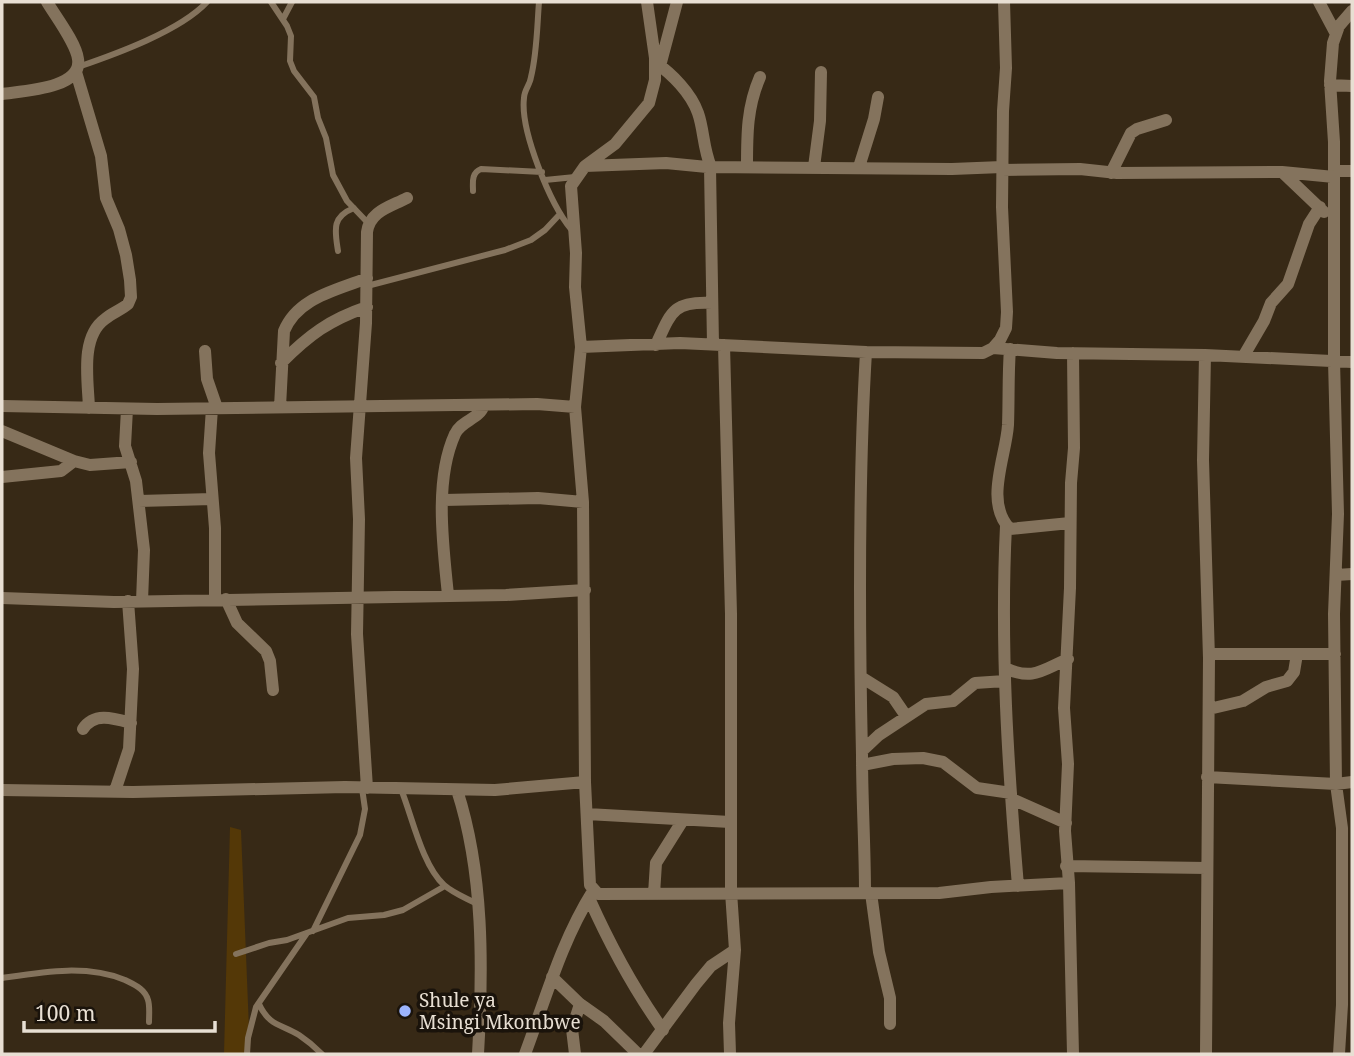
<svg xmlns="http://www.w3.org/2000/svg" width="1354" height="1056" font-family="'Noto Serif',serif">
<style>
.green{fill:#543807}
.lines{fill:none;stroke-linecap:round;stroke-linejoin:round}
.service{stroke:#84735d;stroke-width:6}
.minor{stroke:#84735d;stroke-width:12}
.poi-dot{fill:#9cb4fd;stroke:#1a130b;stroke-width:2.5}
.labels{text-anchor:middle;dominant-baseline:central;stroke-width:7;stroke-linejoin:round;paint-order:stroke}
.poi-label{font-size:19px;fill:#e8dfd3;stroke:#1a130b;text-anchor:start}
</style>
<rect width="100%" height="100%" fill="#372916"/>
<path class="green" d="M230,827L241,830L250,1054H224Z"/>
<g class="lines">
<path class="service" d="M271,2L287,26L291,36L290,61L294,71L314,97L318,118L326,138L333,175L347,201L368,223
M539,2C537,27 537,53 531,77C530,85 524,90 524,98C520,130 550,204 571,229
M283,19L292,2
M78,67C116,54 180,31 207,2
M545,180L575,177
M473,191C473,183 471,173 481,169L542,172
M338,251C335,231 331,217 354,208
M367,286L505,250L531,240L545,230L560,214
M401,789C412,816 422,865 444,885C453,893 466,898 477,904
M313,931L360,835L365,809L362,788
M236,954L269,943L287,940L348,918L384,915L403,910L445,886
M2,978C42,972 86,964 125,980C135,985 145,989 148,1000C150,1006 149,1015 149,1022
M259,1004C269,1026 281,1024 299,1035C308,1041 315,1047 322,1054
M247,1054L248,1038L256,1007L307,933"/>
<path class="minor" d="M647,2L655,58V80L649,103L615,144L585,166L571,186L576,253L575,287L581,347L575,407L583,502L585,782L590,885L598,894L939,893L991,887L1069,883
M1319,2L1336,34
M655,62C672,74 691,93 698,113C704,130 703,148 711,167
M660,66L677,2
M76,72L101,156L106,198L119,229L126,255L130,280L131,297L128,304C121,310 112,313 105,319C80,337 88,380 89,408
M1330,85L1352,86
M2,94C21,91 83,89 78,59C76,43 56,17 47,2
M585,166L666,163L707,167L952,169L1002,167
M747,166C747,134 747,107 760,77
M710,167L713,344
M814,167L820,121L821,72
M859,167L874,119L878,97
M1002,170L1080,169L1117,173L1282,172L1334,177
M1334,171H1352
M1282,172L1324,212
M1111,173L1131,133L1137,129L1166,120
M656,345C671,312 673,301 712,303
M724,345L731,614V892L735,950L729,1023L730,1054
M581,347L680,343L866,352L983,353L993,348L1000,340L1006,328L1007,312L1002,207L1003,111L1006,68L1004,2
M993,348L1057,353L1205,355L1352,362
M1010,349C1008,374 1009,399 1008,425C1006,457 984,502 1010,529L1070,523
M205,351L207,379L217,408
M1073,353L1074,448L1071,483L1070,588L1064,708L1068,764L1065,831L1069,883L1073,1054
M1205,355L1203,460L1209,658L1206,1054
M1243,357L1264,321L1271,303L1288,284L1309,224L1320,207
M281,363C309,335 329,320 367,307
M2,406L157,409L537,404L575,407
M280,407L284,331C298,297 336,291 367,278
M212,408L209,453L215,528V600
M127,409L125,446L136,481L144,550L142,601
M2,431L74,461L90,465L131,462
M2,477L61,471L74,461
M444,500L538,498L583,502
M139,501L212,499
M1006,526C1000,646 1008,766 1018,886
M1336,575L1352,574
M448,595C443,545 434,480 455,434C461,420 479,420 484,405
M2,598L114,602L506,595L585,590
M226,599L237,623L266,651L270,661L273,690
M1209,654H1335
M1005,668C1033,681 1042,670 1068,659
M861,677L893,697L906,716
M1209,709L1243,701L1266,687L1287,681L1294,672L1297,654
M83,729C94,712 113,718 131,723
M862,751L879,735L926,704L953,701L975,683L1005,681
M862,765L893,759L923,758L943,762L977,788L1011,793
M1207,777L1336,784L1352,782
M367,788L357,634L359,519L356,458L366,323L367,232C370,211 390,207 407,198
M2,790L133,792L345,787L495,790L585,782
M457,790C484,873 483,968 478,1054
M115,791L129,749L133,669L128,601
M1012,799L1066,823
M587,814L730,822
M1066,866L1207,868
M865,893C865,847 862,801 862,755C859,621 858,486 866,352
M871,893L879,952L890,998V1024
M654,894L656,863L683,820
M589,898C610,945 633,988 663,1030
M552,977L580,1004L604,1021L638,1054
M525,1054C546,998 561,942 593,891
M575,1054L572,1029L580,1004
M644,1054L696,984L711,966L735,950
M1339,1054L1342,1005V828L1336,784L1334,614L1338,514L1334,361V142L1330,81L1333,43L1339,26L1352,11"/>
</g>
<circle class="poi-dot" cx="405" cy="1011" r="7"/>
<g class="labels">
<g class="poi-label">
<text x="419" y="1000">Shule ya<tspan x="419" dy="22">Msingi Mkombwe</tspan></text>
</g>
</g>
<rect width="1354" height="1056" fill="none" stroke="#e8dfd3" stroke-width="7"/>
<path d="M24 1021v10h191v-10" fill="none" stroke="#e8dfd3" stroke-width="3.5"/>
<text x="35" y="1021" font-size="21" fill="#e8dfd3" stroke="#1a130b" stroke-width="5" paint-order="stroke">100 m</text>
</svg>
